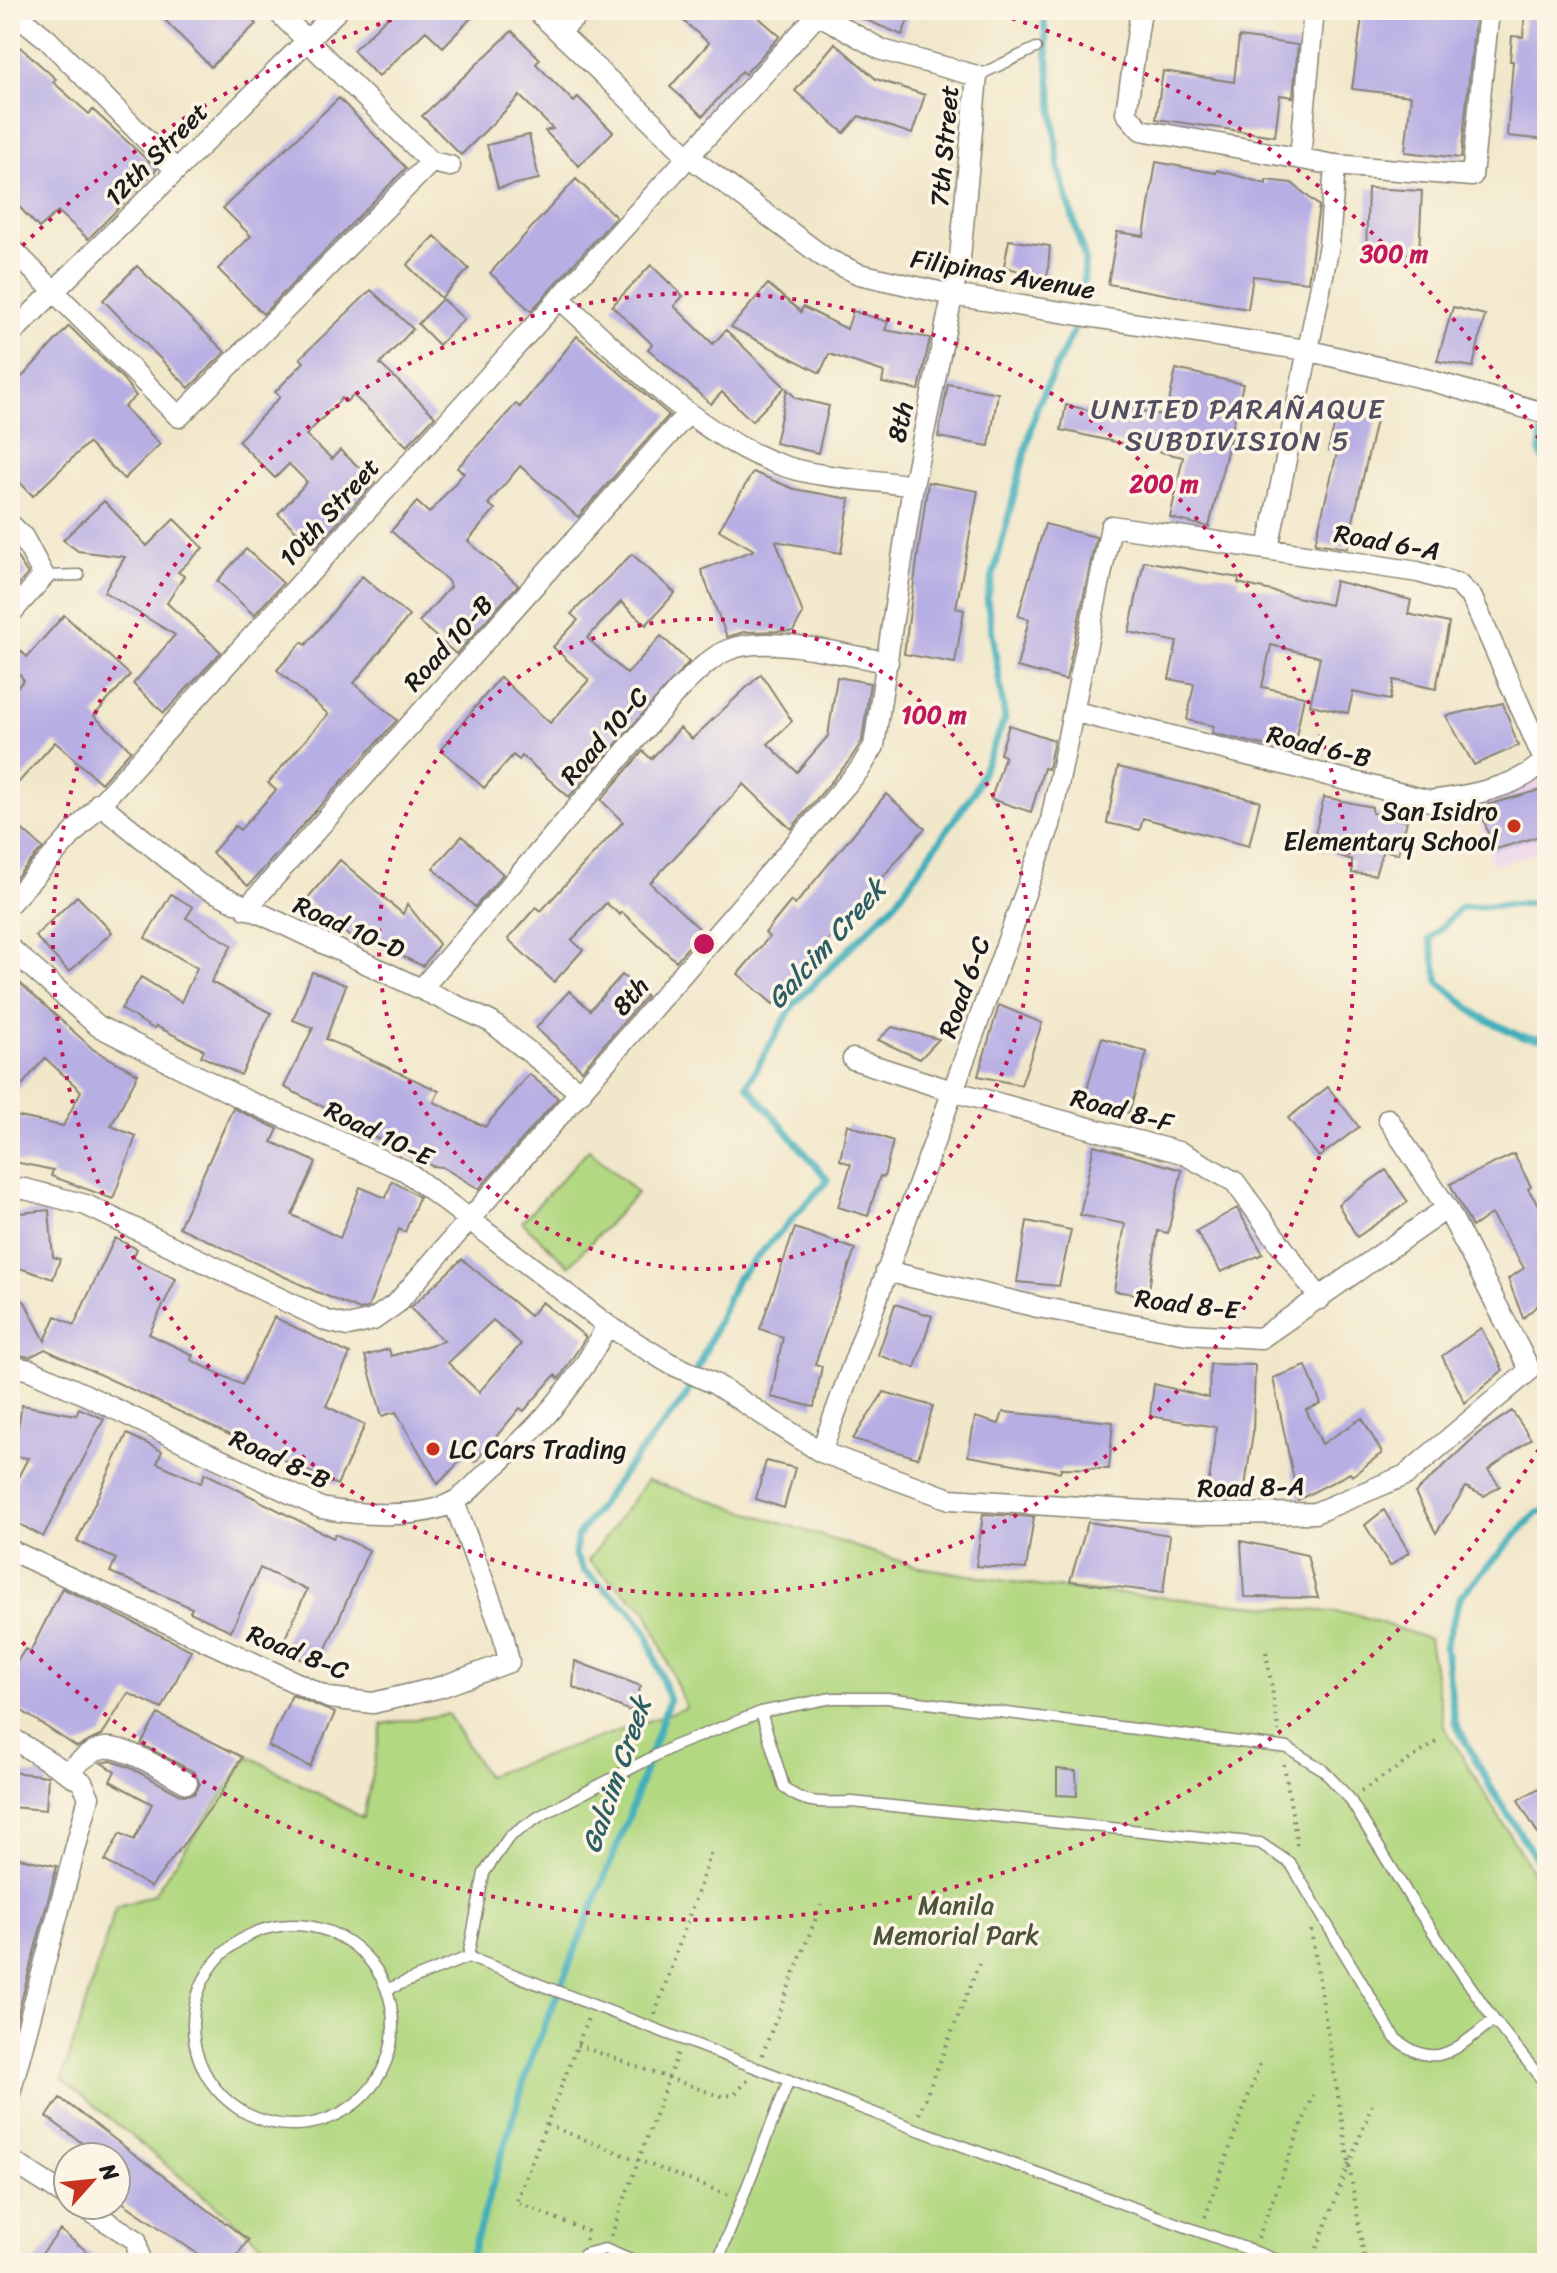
<svg xmlns="http://www.w3.org/2000/svg" width="1557" height="2273" font-family="Sriracha,sans-serif">
<style>
.built{fill:#ebd1eb}
.green{fill:#b3d882;stroke:#687a4f;stroke-width:2}
.lines{fill:none;stroke-linecap:round;stroke-linejoin:round}
.stream{stroke:#3fafbb;stroke-width:7}
.building{fill:#b7aee4;fill-rule:evenodd}
.service-casing{stroke:#868273;stroke-width:13}
.minor-casing{stroke:#868273;stroke-width:23}
.path{stroke:#868273;stroke-width:4;stroke-dasharray:2 6;stroke-linecap:butt}
.service{stroke:#fff;stroke-width:10}
.minor{stroke:#fff;stroke-width:20}
.ring{fill:none;stroke:#c2185b;stroke-width:4;stroke-dasharray:4 8}
.poi-dot{fill:#c8321e;stroke:#fcf5e5;stroke-width:3}
.labels{text-anchor:middle;dominant-baseline:central;stroke-width:7;stroke-linejoin:round;paint-order:stroke}
.street-label{font-size:26px;fill:#1c1c1c;stroke:#fcf5e5}
.poi-label{font-size:26px;fill:#1c1c1c;stroke:#fcf5e5;text-anchor:end}
.park-label{font-size:26px;fill:#49543b;stroke:#fcf5e5}
.neighbourhood-label{font-size:28px;letter-spacing:2px;fill:#524f62;stroke:#fcf5e5}
.water-label{font-size:28px;font-style:italic;fill:#2c5e64;stroke:#fcf5e5}
.centre{fill:#c2185b;stroke:#fcf5e5;stroke-width:4}
.ring-label{font-size:24px;text-anchor:middle;font-weight:bold;fill:#c2185b;stroke:#fcf5e5;stroke-width:7;stroke-linejoin:round;paint-order:stroke}
</style>
<rect width="100%" height="100%" fill="#fcf5e5"/>
<filter id="ink" filterUnits="userSpaceOnUse"><feTurbulence type="fractalNoise" baseFrequency=".0125" numOctaves="2"/><feDisplacementMap in="SourceGraphic" scale="16" xChannelSelector="R" yChannelSelector="G"/><feConvolveMatrix kernelMatrix="1 2 1 2 8 2 1 2 1" color-interpolation-filters="sRGB"/></filter>
<filter id="wash" filterUnits="userSpaceOnUse"><feTurbulence type="fractalNoise" baseFrequency=".006" numOctaves="4" result="noise"/><feDisplacementMap in="SourceGraphic" scale="32" xChannelSelector="R" yChannelSelector="G"/><feGaussianBlur stdDeviation="1.8" result="paint"/><feColorMatrix in="noise" values="0 0 0 0 0 0 0 0 0 0 0 0 0 0 0 0 0 1.4 0 .05"/><feComposite in="paint" operator="in"/></filter>
<g filter="url(#wash)">
<rect width="100%" height="100%" fill="#f1e7ca"/>
<path class="built" d="M1547,779V849L1493,866L1473,802Z"/>
<path class="green" d="M589,1149L637,1193L569,1266L522,1222Z
M647,1480L919,1567L1044,1587L1355,1614L1429,1639L1444,1726L1547,1896V2263H285L62,2079L116,1907L153,1895L249,1756L363,1818L382,1724L448,1714L486,1776L686,1708L647,1611L588,1561Z"/>
<g class="lines">
<path class="stream" d="M1043,10L1059,170L1085,259L1083,293
M1547,237V383L1540,451L1547,467
M1547,903L1461,907L1430,939L1439,982L1479,1016L1520,1036L1547,1040
M1547,1510L1535,1514L1460,1597L1445,1647L1455,1722L1491,1788L1547,1875
M469,2263L530,2062L628,1819L669,1700L646,1631L629,1609L583,1570L575,1555L577,1537L624,1472L685,1398L736,1280L828,1180L747,1085L794,1004L896,902L974,792L1005,719L987,599L1037,407L1076,325"/>
</g>
<g id="blocks">
<path class="building" d="M155,10H243L256,24L211,67Z
M395,10H479L443,47L426,31L378,77L353,50Z
M671,10H750L780,36L745,74L742,71L703,116L670,87L709,43Z
M842,10H912L902,35Z
M1363,10H1476L1461,158L1405,152L1411,96L1352,89Z
M1525,10H1547V140L1507,136L1513,61H1510L1512,36L1523,37Z
M512,31L540,59L536,64L574,102L578,97L613,132L579,166L545,131L553,129L520,96L461,155L422,116Z
M1239,37L1298,45L1293,97L1280,95L1275,136L1156,119L1163,71L1234,82Z
M835,43L876,79L925,95L912,134L859,116L844,133L795,91Z
M20,47L56,79L53,82L89,114L93,110L157,169L88,239L58,211L39,228L10,197V59Z
M339,98L406,168L263,314L218,269L251,236L223,208Z
M529,135L539,179L498,188L487,145Z
M1156,162L1216,173L1217,170L1266,184V180L1292,183L1319,206L1308,282L1253,276L1248,309L1108,284L1117,232L1144,236Z
M576,179L616,217L531,311L490,273Z
M1368,188L1422,191L1419,254L1366,252Z
M435,236L469,269L441,298L407,265Z
M1009,240L1050,246L1047,281L1004,266Z
M651,265L683,296L674,306L713,344L726,330L785,387L752,421L722,392L711,404L648,349L652,344L612,306Z
M137,266L225,352L189,388L103,300Z
M768,284L801,312L803,307L847,329L853,311L888,322L885,330L930,338L919,390L882,383L884,372L829,354L820,373L731,327Z
M371,290L413,329L380,364L435,416L407,446L353,395L346,402L342,398L306,435L332,459L340,450L375,482L315,548L278,514L307,482L289,464L275,478L238,441L280,397L275,392L304,362L300,358Z
M442,299L464,319L439,345L418,324Z
M1453,307L1485,315L1473,367L1437,361Z
M69,326L123,379L136,396L124,407L160,444L124,479L88,443L33,496L10,472V390Z
M577,336L669,415L578,517L520,466L488,504L495,509L468,541L518,585L456,654L419,622L450,587L448,581L391,531L417,502L429,513L464,473L457,468L516,404L520,407Z
M1176,369L1243,384L1209,527L1170,518L1183,457L1061,430L1066,405L1124,418L1126,407L1166,416Z
M948,384L998,393L989,446L938,437Z
M787,389L796,398L829,406L818,453L775,443Z
M1339,406L1377,416L1347,548L1315,543L1337,453L1328,451Z
M753,472L794,489L850,499L841,553L776,541L803,614L793,631L744,632L727,637L701,570L754,550L719,530Z
M928,482L978,491L956,608L964,610L955,663L904,654Z
M104,501L147,546L174,519L203,548L178,572L184,576L167,603L221,652L164,713L133,684L175,635L104,592L125,557L78,551L63,540Z
M1045,524L1096,537L1066,680L1017,667L1029,619L1018,616Z
M10,547L28,574L10,594Z
M246,549L283,583L254,615L217,581Z
M632,554L675,593L646,625L621,602L587,638L627,674L661,636L689,662L569,797L522,756L519,760L513,755L484,788L441,749L500,677L550,723L589,680L553,647L578,620L571,614Z
M1144,561L1239,578L1238,583L1330,605L1335,581L1411,600L1408,614L1449,623L1436,689L1394,680L1390,700L1353,692L1348,713L1310,705L1320,657L1271,645L1262,687L1304,696L1293,752L1212,733L1214,726L1187,720L1194,684L1169,679L1177,642L1129,632Z
M362,576L409,616L354,683L397,720L248,886L212,853L235,826L240,830L276,790L268,783L328,714L277,670L302,642L306,645Z
M64,615L130,675L94,716L131,750L101,783L55,742L10,792V695L24,680L10,663L21,651L27,657Z
M761,674L792,721L768,744L797,772L828,736L837,677L870,683L862,741L849,761L791,829L744,784L650,883L702,931L676,961L622,912L620,915L606,903L572,940L583,950L554,982L508,939L536,907L541,911L623,822L601,800L643,751L651,759L680,728L692,739Z
M1503,703L1518,746L1474,765L1446,716Z
M1009,725L1054,740L1048,769L1044,768L1031,812L991,799L1005,756L1000,754Z
M1118,767L1260,801L1249,846L1143,818L1140,830L1107,823Z
M1547,788V834L1493,850L1480,807Z
M886,794L925,828L773,1004L738,974L769,937L765,933L791,901L795,905Z
M1324,797L1372,807V813L1407,821L1398,854L1383,850L1375,875L1352,873V860L1312,846Z
M10,819L43,848L10,884Z
M462,836L503,874L475,907L433,868Z
M340,860L403,914L407,904L439,944L423,966L369,941L361,946L306,900Z
M171,894L193,907L186,918L232,945L211,982L271,1013L241,1075L201,1056L204,1050L156,1026L154,1029L121,1009L141,977L181,1002L197,968L145,938Z
M77,896L112,932L69,972L35,936Z
M312,972L346,985L326,1039L439,1091L434,1102L485,1127L529,1074L558,1098L479,1189L442,1167L432,1166L366,1133L368,1130L284,1087L313,1028L293,1020Z
M10,974L94,1050L138,1074L111,1126L136,1136L113,1199L51,1176L53,1170L10,1161V1115L63,1126L81,1091L45,1058L10,1099Z
M622,975L646,996L582,1070L536,1028L569,991L590,1010Z
M999,1005L1042,1023L1021,1085L978,1076Z
M892,1027L939,1039L920,1059L878,1040Z
M1102,1038L1147,1052L1129,1113L1084,1099Z
M1328,1087L1359,1127L1319,1157L1288,1118Z
M233,1108L278,1129L272,1142L316,1162L292,1215L340,1238L360,1187L386,1198L392,1181L419,1197L405,1232L399,1229L368,1308L360,1310L317,1292L179,1227Z
M847,1124L893,1141L884,1177L880,1176L868,1216L838,1207L851,1164L840,1160Z
M1094,1145L1182,1170L1168,1233L1158,1231L1148,1296L1114,1291L1125,1224L1080,1215Z
M1514,1154L1531,1187L1528,1189L1547,1219V1241L1540,1246L1547,1260V1297L1523,1318L1508,1279L1524,1268L1491,1214L1472,1227L1450,1184Z
M1386,1170L1408,1202L1357,1237L1338,1204Z
M1237,1208L1263,1254L1221,1272L1196,1231Z
M49,1210L53,1257L60,1259L53,1279L10,1265V1214Z
M1027,1221L1071,1230L1059,1286L1017,1282Z
M795,1228L855,1249L815,1364L822,1366L814,1407L771,1397L783,1337L760,1329Z
M115,1238L137,1249L133,1258L176,1279L149,1334L193,1355L191,1360L242,1385L274,1317L350,1354L326,1406L365,1425L337,1485L45,1349L30,1357L14,1354L10,1345V1294L25,1302L45,1341L56,1316L74,1325Z
M462,1259L530,1316L542,1302L586,1337L559,1379L555,1375L524,1411L520,1408L475,1462L469,1452L438,1484L396,1412L382,1416L365,1356L389,1349L391,1356L444,1341L410,1308ZM493,1320L521,1344L479,1392L448,1363Z
M895,1304L932,1316L915,1368L878,1355Z
M1481,1328L1503,1370L1465,1403L1442,1356Z
M1210,1364L1255,1365L1253,1433L1243,1500L1207,1497L1216,1427L1150,1416L1154,1384L1209,1398Z
M1306,1366L1321,1404L1306,1410L1322,1444L1362,1418L1382,1453L1352,1476L1350,1473L1298,1500L1273,1378Z
M884,1392L933,1406L918,1458L853,1439Z
M22,1405L76,1415L79,1408L104,1419L43,1537L10,1519V1493L28,1458L13,1456Z
M1512,1411L1531,1439L1488,1470L1500,1486L1484,1496L1466,1487L1436,1533L1415,1493L1479,1433Z
M1003,1412L1113,1422L1109,1469L1061,1468L1060,1472L968,1456L975,1417L999,1424Z
M127,1434L162,1451L157,1463L201,1483L205,1473L333,1538L335,1534L369,1550L318,1667L280,1649L307,1590L260,1568L231,1631L190,1612L192,1608L110,1572L116,1559L77,1541Z
M766,1461L795,1468L784,1508L756,1499Z
M1384,1510L1409,1552L1390,1566L1365,1525Z
M983,1514L1034,1517L1026,1569L976,1566Z
M1088,1522L1170,1535L1163,1593L1070,1581Z
M1241,1541L1307,1555L1318,1598L1244,1597Z
M62,1588L191,1650L162,1709L128,1693L102,1735L77,1747L10,1703V1673L25,1649L30,1652Z
M575,1661L641,1686L630,1711L573,1687Z
M292,1695L335,1713L310,1767L268,1746Z
M158,1714L242,1757L221,1794L151,1887L105,1861L120,1833L134,1840L152,1804L110,1781L115,1771L101,1763L111,1761L129,1767L181,1795L194,1794L200,1784L194,1772L141,1744Z
M1057,1769L1076,1771L1077,1796L1057,1795Z
M10,1772L48,1776L46,1810L10,1807Z
M1539,1788L1547,1801V1849L1518,1800Z
M10,1856L57,1866L10,2043Z
M60,2098L248,2240L232,2263H211L116,2198V2157H101L47,2117Z
M60,2230L102,2263H35Z"/>
</g>
</g>
<g filter="url(#ink)">
<use href="#blocks" fill-opacity="0" stroke="#868273" stroke-width="2"/>
<g class="lines">
<g class="service-casing">
<path id="service" d="M977,76L1036,48
M44,576L79,575
M761,1712L784,1787C803,1806 827,1802 852,1802L1260,1843L1291,1864L1395,2038C1437,2074 1457,2047 1494,2020
M193 2025a100 100 0 1 1 200 0a100 100 0 1 1-200 0Z
M468,1957L484,1873L509,1837L540,1816L674,1746L761,1712L832,1698H887L1288,1748L1322,1769L1349,1798L1415,1906L1494,2020L1547,2086
M388,1989L468,1957L913,2128L1286,2263
M578,2263L585,2254L605,2249L638,2263
M717,2263L789,2080"/>
</g>
<g class="minor-casing">
<path id="minor" d="M11,10L47,39L176,170
M276,10L431,162L450,166
M536,10L687,155L825,258L859,274L952,295L1306,350L1415,376L1547,414
M1141,10L1126,113L1141,130L1335,165L1472,176L1489,10
M560,32L582,10
M1300,158L1314,10
M10,247L179,417L431,162
M559,298C627,358 693,434 781,465C819,479 873,479 913,486
M10,335L338,10
M10,524L23,537L44,576L10,614
M1268,549L1329,245L1335,165
M99,803L200,885L491,1022L581,1093
M10,903L818,14L882,50L977,76L960,258L913,486L874,746L860,769L397,1303L373,1320L348,1326L327,1321L86,1205L25,1189H10
M246,909L688,413
M10,948L98,1026L247,1101L406,1171L607,1325L669,1363L715,1384L821,1452L950,1499L1195,1514L1315,1513L1406,1475L1530,1370L1447,1208L1388,1119
M422,988L680,688C694,675 709,658 728,650C769,633 845,656 888,662
M853,1059L952,1091L1182,1153L1235,1182L1320,1299
M886,1271L1038,1307L1187,1334L1261,1338L1447,1208
M10,1366L30,1370L86,1395L321,1508C356,1515 423,1520 455,1501C467,1495 477,1482 487,1473C536,1430 579,1384 607,1325
M821,1452L1050,825L1111,526L1418,572L1458,584L1472,598L1544,760C1523,787 1463,797 1430,801L1076,712
M10,1550L329,1698L373,1703L441,1687L509,1662L503,1634L454,1502
M10,1737L82,1782L89,1797L10,2093
M66,1772C77,1765 91,1750 104,1748C125,1745 168,1773 187,1783
M10,2160L68,2197
M80,2205L136,2240L140,2263"/>
</g>
<path class="path" d="M1266,1652L1279,1732
M1284,1764L1298,1850
M1361,1791L1437,1742
M1545,1794L1547,1797
M1311,1930L1365,2263
M655,2014L712,1850
M577,2045L719,2096L734,2095L748,2080
M762,2055L821,1905
M919,2114L979,1964
M547,2125L728,2195
M1205,2217L1261,2061
M611,2236L678,2052
M1258,2238L1313,2095
M586,2240L587,2231L516,2202L588,2018
M1311,2263L1372,2105
M1543,2263L1547,2253"/>
<use href="#service" class="service"/>
<use href="#minor" class="minor"/>
</g>
</g>
<g class="ring">
<circle cx="704" cy="944" r="325"/>
<circle cx="704" cy="944" r="651"/>
<path d="M1545 1439A976 976 0 0 1 14 1634M14 254A976 976 0 0 1 419 11M989 11A976 976 0 0 1 1545 449"/>
</g>
<g class="poi-dot">
<circle cx="1514" cy="826" r="8"/>
<circle cx="433" cy="1449" r="8"/>
</g>
<g class="labels">
<g class="street-label">
<text transform="translate(944 146) rotate(-85)">7th Street</text>
<text transform="translate(156 154) rotate(-45)">12th Street</text>
<text transform="translate(1003 274) rotate(10)">Filipinas Avenue</text>
<text transform="translate(900 422) rotate(-78)">8th</text>
<text transform="translate(329 512) rotate(-48)">10th Street</text>
<text transform="translate(1387 542) rotate(10)">Road 6-A</text>
<text transform="translate(448 643) rotate(-48)">Road 10-B</text>
<text transform="translate(604 736) rotate(-49)">Road 10-C</text>
<text transform="translate(1319 746) rotate(14)">Road 6-B</text>
<text transform="translate(349 927) rotate(24)">Road 10-D</text>
<text transform="translate(964 987) rotate(-70)">Road 6-C</text>
<text transform="translate(630 996) rotate(-49)">8th</text>
<text transform="translate(1122 1110) rotate(15)">Road 8-F</text>
<text transform="translate(379 1133) rotate(26)">Road 10-E</text>
<text transform="translate(1187 1304) rotate(7)">Road 8-E</text>
<text transform="translate(280 1459) rotate(25)">Road 8-B</text>
<text transform="translate(1251 1487) rotate(-1)">Road 8-A</text>
<text transform="translate(298 1652) rotate(22)">Road 8-C</text>
</g>
<g class="poi-label">
<text x="1498" y="811">San Isidro<tspan x="1498" dy="30">Elementary School</tspan></text>
<text x="449" y="1449" text-anchor="start">LC Cars Trading</text>
</g>
<g class="park-label">
<text x="956" y="1905">Manila<tspan x="956" dy="30">Memorial Park</tspan></text>
</g>
<g class="neighbourhood-label">
<text x="1238" y="408">UNITED PARAÑAQUE<tspan x="1238" dy="32">SUBDIVISION 5</tspan></text>
</g>
<g class="water-label">
<text transform="translate(826 944) rotate(-48)">Galcim Creek</text>
<text transform="translate(616 1775) rotate(-71)">Galcim Creek</text>
</g>
</g>
<circle cx="704" cy="944" r="12" class="centre"/>
<g class="ring-label">
<text x="1394" y="262">300 m</text>
<text x="1164" y="492">200 m</text>
<text x="934" y="723">100 m</text>
</g>
<rect width="1557" height="2273" fill="none" stroke="#fcf5e5" stroke-width="40"/>
<g transform="translate(92 2181) rotate(63)"><circle r="38" fill="#fcf5e5" stroke="#a29e95" stroke-width="2"/>
<path d="M0-6L14 30L0 20L-14 30Z" fill="#c8321e"/>
<text y="-12" font-size="22" font-weight="bold" text-anchor="middle" fill="#1c1c1c">N</text>
</g>
</svg>
